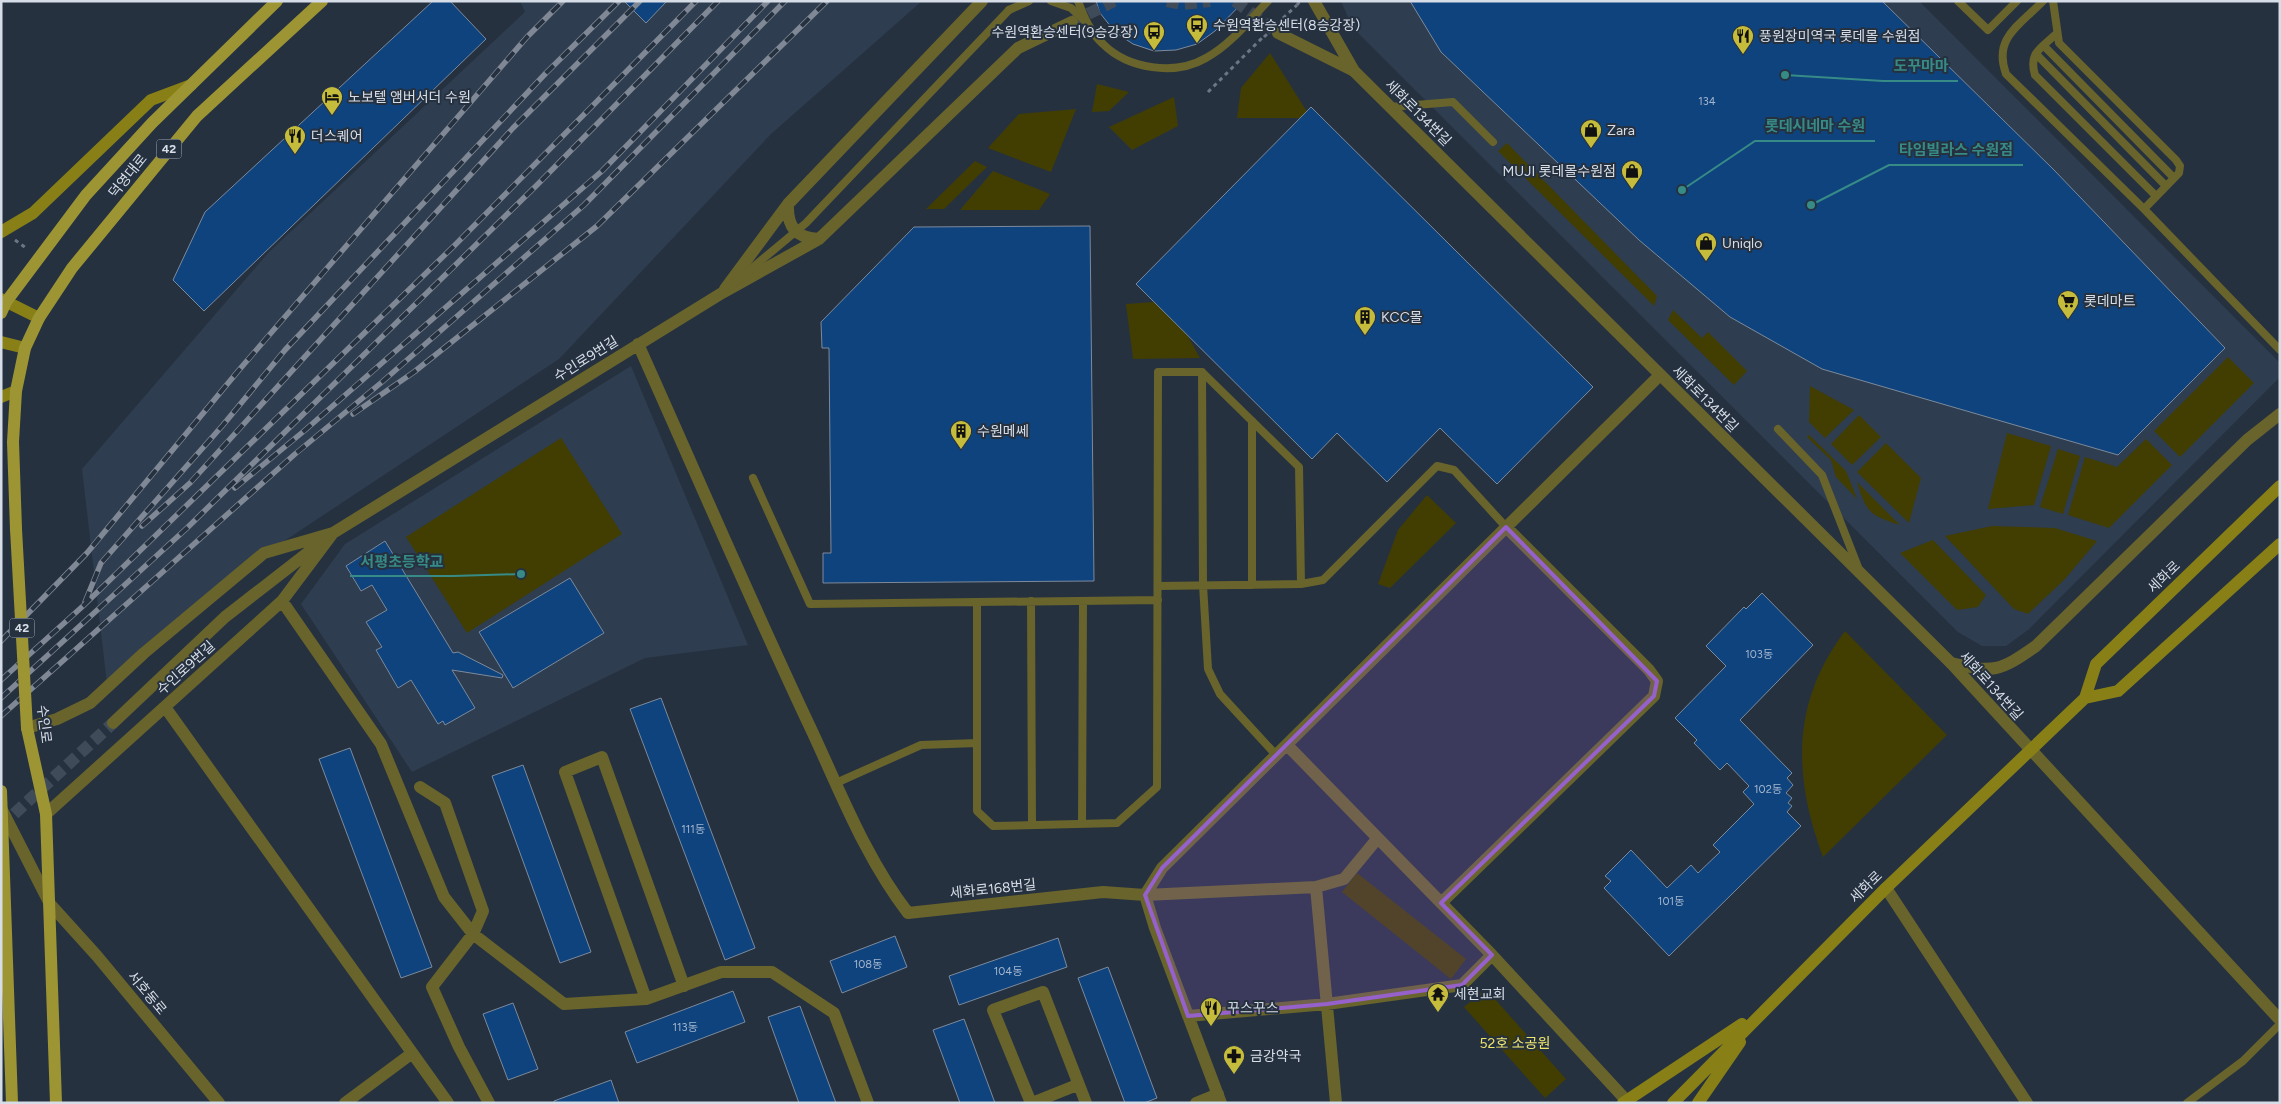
<svg xmlns="http://www.w3.org/2000/svg" width="2281" height="1104" font-family="Figtree,'Noto Sans KR',sans-serif">
<style>
.built{fill:#2e3d50}
.green{fill:#423e02}
.building{fill:#0f437e;stroke:#7c8a9b}
.lines{fill:none;stroke-linecap:round;stroke-linejoin:round}
.minor-tunnel{stroke:#404b59;stroke-width:12;stroke-dasharray:12 6;stroke-linecap:butt}
.path{stroke:#6d7683;stroke-width:3;stroke-dasharray:4 4;stroke-linecap:butt}
.service{stroke:#68642b;stroke-width:8}
.minor{stroke:#68642b;stroke-width:12}
.tertiary{stroke:#68642b;stroke-width:12}
.secondary{stroke:#888016;stroke-width:12}
.primary{stroke:#9d9533;stroke-width:12}
.rail-casing{stroke:#7f8894;stroke-width:5.5}
.rail{stroke:#263140;stroke-width:4;stroke-dasharray:11;stroke-linecap:butt}
.path-bridge{stroke:#6d7683;stroke-width:3;stroke-dasharray:4 4;stroke-linecap:butt}
.service-bridge{stroke:#68642b;stroke-width:8}
.primary-bridge{stroke:#9d9533;stroke-width:12}
.marked{fill:#9661cb;fill-opacity:0.2;stroke:#9661cb;stroke-width:4;stroke-linejoin:round}
.labels{text-anchor:middle;dominant-baseline:central;stroke-width:4;stroke-linejoin:round;paint-order:stroke}
.number-label{font-size:11px;fill:#a4b6cd}
.shield{fill:#263140;stroke:#a1a9b5;stroke-width:1}
.shield-label{font-size:12px;font-weight:bold;fill:#d6dde7}
.poi-label{font-size:14px;fill:#d6dde7;stroke:#263140;text-anchor:start}
.street-label{font-size:14px;fill:#d6dde7;stroke:#263140}
.park-label{font-size:14px;fill:#efe66c;stroke:#263140}
.leader{fill:none;stroke:#378b86;stroke-width:2}
.callout-dot{fill:#378b86;stroke:#263140;stroke-width:2}
.callout-label{font-size:15px;text-anchor:middle;font-weight:bold;fill:#378b86;stroke:#263140;stroke-width:4;stroke-linejoin:round;paint-order:stroke}
</style>
<rect width="100%" height="100%" fill="#263140"/>
<path class="built" d="M520,1H922L771,134L559,359L251,563L107,684L82,469L269,252L525,12Z
M1341,1H1919L2280,363V377L2028,630L2006,646H1982L1958,632L1352,27Z
M631,366L748,645L645,658L412,772L301,604L345,544Z"/>
<path class="green" d="M1270,53L1311,118H1237L1241,88Z
M1097,84L1129,92L1109,111L1092,112Z
M1174,97L1178,126L1132,150L1109,127Z
M1076,109L1051,172L988,148L1019,114Z
M1507,143L1657,296L1654,306L1498,151Z
M975,161L987,167L944,209H926Z
M993,171L1050,194L1039,210H960Z
M1168,301L1200,358L1133,359L1126,304Z
M1673,310L1702,338L1708,332L1747,371L1734,385L1668,320Z
M2228,357L2254,383L2180,457L2154,431Z
M1810,386L1854,410L1825,438L1809,422Z
M1859,415L1881,437L1852,465L1831,444Z
M2007,433L2051,446L2034,505L1988,509Z
M1809,435L1846,471L1857,499L1836,477L1831,460L1807,437Z
M561,438L622,534L467,633L406,537Z
M2146,439L2172,465L2109,528L2068,515L2085,457L2117,467Z
M1886,443L1921,478L1909,523L1857,472Z
M2058,449L2080,456L2063,514L2040,507Z
M1857,482L1900,525C1869,515 1867,513 1857,482Z
M1427,495L1456,523L1390,588L1378,584L1398,530Z
M1992,526L2055,528L2097,541L2065,579L2028,614L2014,609L1945,536Z
M1933,540L1986,595L1978,607L1957,610L1900,553Z
M1845,631L1947,735L1823,857C1793,776 1791,703 1845,631Z
M1357,873L1466,959L1451,979L1342,892Z
M1486,989L1566,1079L1545,1098L1464,1007Z"/>
<path class="building" d="M433,1H450L486,39L204,311L173,280L205,212Z
M624,1H667L646,23Z
M1096,1H1244L1215,31L1197,44L1176,50L1154,51L1133,44L1115,32L1100,13Z
M1410,1H1882L2054,170L2225,348L2118,455L1822,369L1730,317L1639,240L1441,52Z
M1311,107L1593,387L1497,484L1440,428L1387,482L1337,433L1312,459L1136,284Z
M1090,226L1094,581L823,583V553H831L829,348H822L821,322L914,227Z
M385,541L453,653L458,652L503,675L502,678L452,670L475,708L445,725L443,721L438,724L411,680L398,688L376,650L382,647L366,622L387,610L372,585L361,591L346,566Z
M570,578L604,633L513,688L479,632Z
M1762,593L1813,645L1740,720L1792,773L1787,778L1793,785L1786,793L1792,798L1788,803L1792,806L1787,812L1801,826L1669,956L1604,888L1611,881L1605,876L1631,850L1667,888L1691,865L1698,873L1720,852L1713,845L1754,804L1743,792L1749,786L1727,763L1720,770L1694,743L1697,740L1675,718L1726,666L1706,646L1744,607L1746,609Z
M661,698L755,948L725,960L630,709Z
M350,748L432,967L401,978L319,759Z
M523,765L591,952L560,963L492,776Z
M895,936L907,967L842,993L830,961Z
M1058,938L1067,967L959,1005L949,976Z
M1108,967L1157,1098L1144,1103H1125L1078,978Z
M733,991L745,1022L637,1063L625,1032Z
M513,1003L538,1069L508,1080L483,1014Z
M800,1006L836,1103H799L768,1017Z
M964,1019L995,1103H960L933,1030Z
M611,1080L619,1103H554V1101Z"/>
<g class="lines">
<path class="minor-tunnel" d="M1167,1L1182,4L1210,1
M1235,1L1278,33
M1072,22L1114,1
M1,826L113,723"/>
<path class="path" d="M1283,18L1297,5
M1208,92L1263,37
M15,240L26,248"/>
<path class="service" d="M1958,1L1988,30L2017,1
M2043,1C2019,26 1993,38 2006,74L2144,209L2280,350
M2053,1L2059,43L2176,160L2180,166L2179,173L2144,209
M1009,10L1029,1
M2057,33C2042,48 2028,52 2035,75L2156,196
M2044,46L2174,178
M2036,54L2166,186
M1390,107L1453,102L1493,142
M1202,372L1203,585L1208,669L1220,694L1277,756
M1252,421V585
M1778,429L1822,475L1858,567
M753,478L810,604L1158,600
M1158,586L1301,584L1323,580L1437,466L1454,470L1506,527
M1031,601L1032,825
M977,602V811L993,826L1117,823L1157,787L1158,372H1202L1299,467L1301,584
M836,783L921,745L977,743
M1082,824L1083,601
M2187,1103L2243,1061L2280,1024"/>
<path class="minor" d="M1314,1L1354,71
M1278,33L1354,71
M788,204C787,227 796,238 819,239
M725,289L788,204L982,1
M638,344C696,473 751,602 811,729C840,791 866,859 908,913L1103,892L1145,895L1155,928L1221,1103
M282,601L381,744L444,897L473,934L564,1004L646,999L721,972H772L834,1013L868,1103
M1951,663C1994,673 1999,672 2036,646L2247,440L2280,414
M165,707L448,1103
M113,723L225,617L319,544
M27,728L57,719L90,703L144,653L264,553L333,533L722,293L819,239L1018,48L1072,22
M1287,745L1492,955L1626,1100
M420,787L445,803L483,911L473,934L432,987L459,1047L489,1103
M46,814L282,601L333,533
M1316,887L1336,1103
M1886,888L2027,1103
M1145,895L1162,868L1660,375
M1145,895L1316,887L1344,879L1377,839
M1441,903L1654,696L1657,681L1649,670L1506,527
M646,999L565,772L602,757L684,986
M1188,1016L1327,1004L1462,985L1492,955
M345,1103L411,1054
M1031,1103L993,1010L1043,992L1086,1103
M1032,1103L1077,1085
M1196,1103L1218,1094"/>
<path class="tertiary" d="M1354,71L1951,663L2280,1020
M2,810L50,904L97,956L219,1103"/>
<path class="secondary" d="M1,232L33,213L151,100L191,85
M1,299L39,318
M1,342L25,348
M1,397L16,391
M2085,698L2118,691L2280,544
M1623,1103L1742,1024
M1673,1103L1886,888L2085,698L2096,664L2280,486
M1698,1103L1740,1042"/>
<path class="primary" d="M1,313L6,302L86,195L152,123L277,1
M16,529L13,442L16,391L25,348L39,318L72,268L197,116L322,1
M27,728L46,814L56,1103
M1,791L12,1103"/>
<g class="rail-casing">
<path id="rail" d="M353,414L414,372L597,226L827,1
M235,488L304,431L602,171L768,1
M142,526L190,483L513,128L640,1
M85,602L101,563L223,425L285,350L546,73L619,1
M1,641L87,553L239,370L527,37L563,1
M1,680L83,606L455,245L696,1
M1,698L187,528L538,184L718,1
M1,716L295,454L382,382L584,205L785,1"/>
</g>
<use href="#rail" class="rail"/>
<path class="path-bridge" d="M1297,5L1300,1
M1264,37L1281,21"/>
<path class="service-bridge" d="M1051,1L1071,8L1084,20
M1078,1C1084,17 1090,32 1103,44C1128,69 1175,76 1206,58C1230,45 1249,21 1268,1
M722,293L806,223L1009,10"/>
<path class="primary-bridge" d="M16,529L27,728"/>
</g>
<path class="marked" d="M1506,527L1657,681L1654,696L1441,903L1492,955L1462,985L1327,1004L1188,1016L1145,895L1162,868Z"/>
<defs>
<g id="bus-pin" transform="scale(1.125)"><path d="M0 17L-7.5 6A9.5 9.5 0 1 1 7.5 6Z" fill="#c6bc3c" stroke="#263140"/><path d="M-5-6H5V4H4V6H2V4H-2V6H-4V4H-5ZM-3.5-4V0h7V-4ZM-3.5 1.2v1.5H-2V1.2ZM2 1.2v1.5H3.5V1.2Z" fill="#111"/></g>
<g id="restaurant-pin" transform="scale(1.125)"><path d="M0 17L-7.5 6A9.5 9.5 0 1 1 7.5 6Z" fill="#c6bc3c" stroke="#263140"/><path d="M-5-6h1v4h1v-4h1v4h1v-4h1v5L-1.5 .5V6h-2V.5L-5-1ZM5-6V6H3V1.5H1.5Q1.5-4 5-6Z" fill="#111"/></g>
<g id="hotel-pin" transform="scale(1.125)"><path d="M0 17L-7.5 6A9.5 9.5 0 1 1 7.5 6Z" fill="#c6bc3c" stroke="#263140"/><path d="M-6-4.5h1.5V1H6V5H4.5V3h-9V5H-6ZM-4 0a1.8 1.8 0 1 1 3.6 0ZM.5 0V-2.5h3Q6-2.5 6 0Z" fill="#111"/></g>
<g id="shop-pin" transform="scale(1.125)"><path d="M0 17L-7.5 6A9.5 9.5 0 1 1 7.5 6Z" fill="#c6bc3c" stroke="#263140"/><path d="M-5-2.5h2.3a2.7 3.5 0 0 1 5.4 0H5L5.5 6h-11ZM-1.5-2.5h3a1.5 2.3 0 0 0-3 0Z" fill="#111"/></g>
<g id="supermarket-pin" transform="scale(1.125)"><path d="M0 17L-7.5 6A9.5 9.5 0 1 1 7.5 6Z" fill="#c6bc3c" stroke="#263140"/><path d="M-6-5.5h2.5l.6 2H6L4.5 2H-2.5L-4.4-4H-6ZM-1.5 3.2a1.3 1.3 0 1 0 .1 0ZM3 3.2a1.3 1.3 0 1 0 .1 0Z" fill="#111"/></g>
<g id="building-pin" transform="scale(1.125)"><path d="M0 17L-7.5 6A9.5 9.5 0 1 1 7.5 6Z" fill="#c6bc3c" stroke="#263140"/><path d="M-4-6H4V6H1V3H-1V6H-4ZM-2.5-4.3h1.7v1.8h-1.7ZM.8-4.3h1.7v1.8H.8ZM-2.5-1h1.7V.8h-1.7ZM.8-1h1.7V.8H.8Z" fill="#111"/></g>
<g id="temple-pin" transform="scale(1.125)"><path d="M0 17L-7.5 6A9.5 9.5 0 1 1 7.5 6Z" fill="#c6bc3c" stroke="#263140"/><path d="M0-6L5-2H3V0L6.5 2.5H4V6H1.5V3h-3V6H-4V2.5H-6.5L-3 0V-2H-5Z" fill="#111"/></g>
<g id="pharmacy-pin" transform="scale(1.125)"><path d="M0 17L-7.5 6A9.5 9.5 0 1 1 7.5 6Z" fill="#c6bc3c" stroke="#263140"/><path d="M-2-6h4v4h4v4h-4v4h-4v-4h-4v-4h4Z" fill="#111"/></g>
</defs>
<g fill-rule="evenodd">
<use href="#bus-pin" x="1197" y="25"/>
<use href="#bus-pin" x="1154" y="32"/>
<use href="#restaurant-pin" x="1743" y="36"/>
<use href="#hotel-pin" x="332" y="97"/>
<use href="#shop-pin" x="1591" y="130"/>
<use href="#restaurant-pin" x="295" y="136"/>
<use href="#shop-pin" x="1632" y="171"/>
<use href="#shop-pin" x="1706" y="243"/>
<use href="#supermarket-pin" x="2068" y="301"/>
<use href="#building-pin" x="1365" y="317"/>
<use href="#building-pin" x="961" y="431"/>
<use href="#temple-pin" x="1438" y="994"/>
<use href="#restaurant-pin" x="1211" y="1008"/>
<use href="#pharmacy-pin" x="1234" y="1056"/>
</g>
<g class="labels">
<g class="number-label">
<text x="1707" y="101">134</text>
<text x="1759" y="654">103동</text>
<text x="1768" y="789">102동</text>
<text x="693" y="829">111동</text>
<text x="1671" y="901">101동</text>
<text x="868" y="964">108동</text>
<text x="1008" y="971">104동</text>
<text x="685" y="1027">113동</text>
</g>
<g class="shield">
<rect x="156.5" y="139.5" width="25" height="19" rx="4"/>
<rect x="9.5" y="618.5" width="25" height="19" rx="4"/>
</g>
<g class="shield-label">
<text x="169" y="149">42</text>
<text x="22" y="628">42</text>
</g>
<g class="poi-label">
<text x="1213" y="25">수원역환승센터(8승강장)</text>
<text x="1138" y="32" text-anchor="end">수원역환승센터(9승강장)</text>
<text x="1759" y="36">풍원장미역국 롯데몰 수원점</text>
<text x="348" y="97">노보텔 앰버서더 수원</text>
<text x="1607" y="130">Zara</text>
<text x="311" y="136">더스퀘어</text>
<text x="1616" y="171" text-anchor="end">MUJI 롯데몰수원점</text>
<text x="1722" y="243">Uniqlo</text>
<text x="2084" y="301">롯데마트</text>
<text x="1381" y="317">KCC몰</text>
<text x="977" y="431">수원메쎄</text>
<text x="1454" y="994">세현교회</text>
<text x="1227" y="1008">꾸스꾸스</text>
<text x="1250" y="1056">금강약국</text>
</g>
<g class="street-label">
<text transform="translate(1418 113) rotate(45)">세화로134번길</text>
<text transform="translate(128 176) rotate(-51)">덕영대로</text>
<text transform="translate(586 359) rotate(-32)">수인로9번길</text>
<text transform="translate(1705 399) rotate(45)">세화로134번길</text>
<text transform="translate(2164 577) rotate(-44)">세화로</text>
<text transform="translate(186 668) rotate(-42)">수인로9번길</text>
<text transform="translate(1991 686) rotate(48)">세화로134번길</text>
<text transform="translate(44 724) rotate(83)">수인로</text>
<text transform="translate(1866 887) rotate(-44)">세화로</text>
<text transform="translate(993 889) rotate(-6)">세화로168번길</text>
<text transform="translate(147 993) rotate(50)">서호동로</text>
</g>
<g class="park-label">
<text x="1515" y="1043">52호 소공원</text>
</g>
</g>
<path class="leader" d="M1785 75L1883 81H1958M1682 190L1755 141H1875M1811 205L1889 165H2023M521 574L453 576H350"/>
<g class="callout-dot">
<circle cx="1785" cy="75" r="5"/>
<circle cx="1682" cy="190" r="5"/>
<circle cx="1811" cy="205" r="5"/>
<circle cx="521" cy="574" r="5"/>
</g>
<g class="callout-label">
<text x="1921" y="71">도꾸마마</text>
<text x="1815" y="131">롯데시네마 수원</text>
<text x="1956" y="155">타임빌라스 수원점</text>
<text x="402" y="567">서평초등학교</text>
</g>
<rect width="2281" height="1104" fill="none" stroke="#d6dde7" stroke-width="5"/>
</svg>
